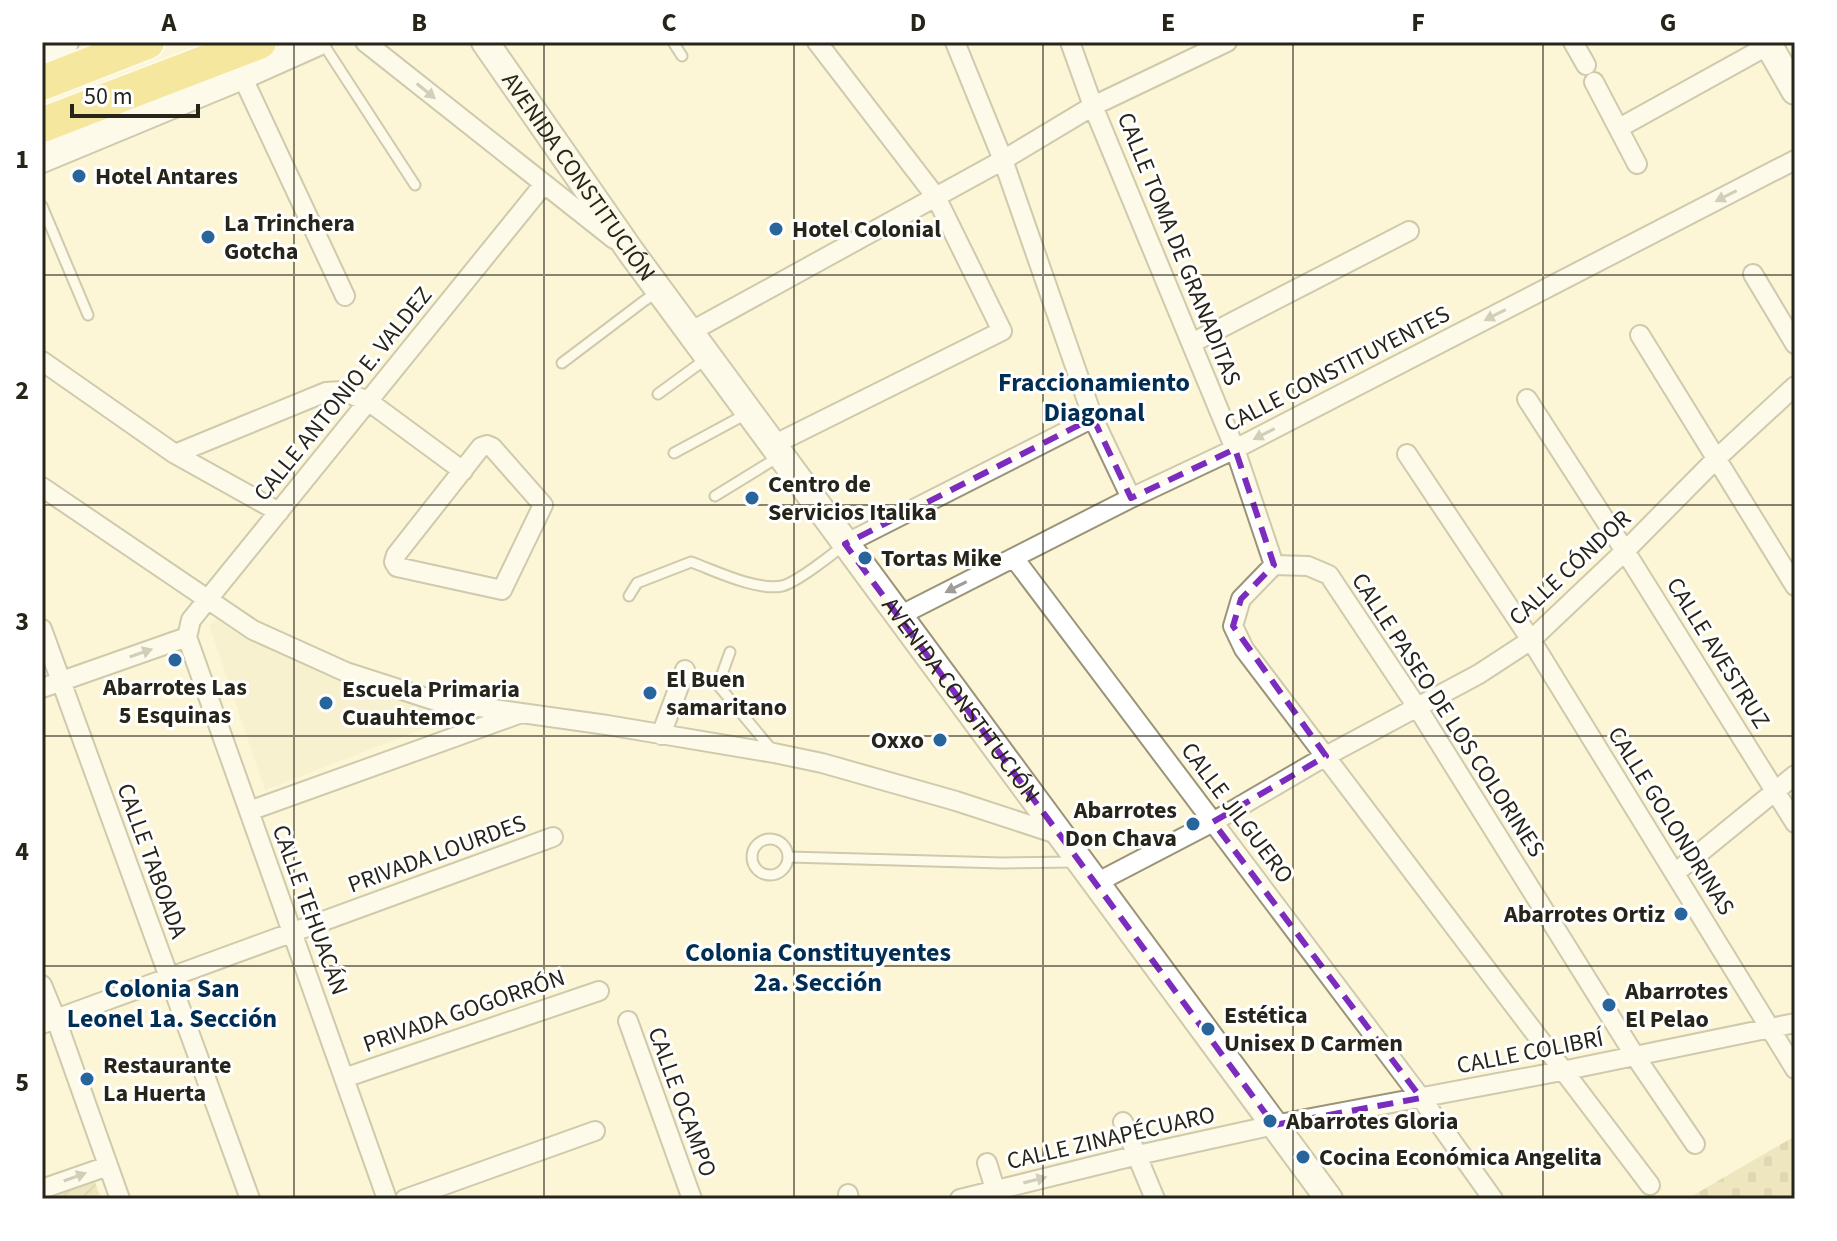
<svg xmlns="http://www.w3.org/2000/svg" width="1837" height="1241" font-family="'Source Sans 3',sans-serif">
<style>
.built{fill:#f3ecc5}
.cemetery{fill:url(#cemetery-stones)}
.garden{fill:url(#garden-furrows)}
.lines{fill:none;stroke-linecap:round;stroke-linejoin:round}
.lane-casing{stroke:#9a9478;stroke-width:13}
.street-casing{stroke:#9a9478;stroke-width:22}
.secondary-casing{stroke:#9a9478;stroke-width:30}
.highway-casing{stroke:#fff;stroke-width:38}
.lane{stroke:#fff;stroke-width:9}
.street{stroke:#fff;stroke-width:18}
.secondary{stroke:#fff;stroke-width:26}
.highway{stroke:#edd65a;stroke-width:34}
.oneway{fill:#9e9d98}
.marked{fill:none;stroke:#7b2cbf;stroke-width:6;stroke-dasharray:16 10;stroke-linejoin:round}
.grid{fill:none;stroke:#272519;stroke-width:2;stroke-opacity:0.55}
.poi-dot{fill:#27659b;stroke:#fff;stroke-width:3}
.labels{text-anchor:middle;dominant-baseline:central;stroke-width:6;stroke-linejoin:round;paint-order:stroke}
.poi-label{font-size:24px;font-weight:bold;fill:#272519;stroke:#fff;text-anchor:start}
.street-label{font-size:24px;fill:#272519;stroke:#fff}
.neighbourhood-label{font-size:26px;font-weight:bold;fill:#012e52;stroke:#fff}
.neatline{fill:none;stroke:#272519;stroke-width:3}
.grid-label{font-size:26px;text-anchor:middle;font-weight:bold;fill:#272519}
</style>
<defs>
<pattern id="cemetery-stones" width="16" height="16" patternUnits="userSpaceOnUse" patternTransform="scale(2)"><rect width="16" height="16" fill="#dcd29f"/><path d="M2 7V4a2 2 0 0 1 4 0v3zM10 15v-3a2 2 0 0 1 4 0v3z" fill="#bdb488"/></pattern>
<pattern id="garden-furrows" width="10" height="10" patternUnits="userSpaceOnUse" patternTransform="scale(2)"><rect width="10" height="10" fill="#dcd29f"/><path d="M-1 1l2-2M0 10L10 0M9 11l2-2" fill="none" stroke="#bdb488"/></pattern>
</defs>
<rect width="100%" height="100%" fill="#fcf6d7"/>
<path class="built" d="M216,619L274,652L373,692L459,715L265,790L209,625Z"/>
<path class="cemetery" d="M1795,1136V1199H1687Z"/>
<path class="garden" d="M95,1182L101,1199H48Z"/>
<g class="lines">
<g class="lane-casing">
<path id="lane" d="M322,42L415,185
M673,42L682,56
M42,206L88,315
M562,363L644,301L659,291
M658,394L706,359
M674,453L748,413
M715,496L780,456
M629,596L637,583L691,562C716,571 756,591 782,586C796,583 833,554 845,544
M730,652L718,685L772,750
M752 857a18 18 0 1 1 36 0a18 18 0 1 1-36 0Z
M789,857L1002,863L1076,862"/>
</g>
<g class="street-casing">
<path id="street" d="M365,42L614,239
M955,42L1003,160L1093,418L1131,498
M1070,42L1093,106L1235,449L1274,565
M1573,42L1586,65
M242,76L345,296
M1594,82L1637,164
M1619,128L1769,45
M1753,274L1795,344
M690,332L1003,160L1093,106L1227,42
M1640,335L1795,586
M1192,343L1409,231
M42,361L175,454L279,512
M1527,399L1625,551L1795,823
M487,445L492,447L543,505L502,590L397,567L394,562L396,555L481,447Z
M773,445L1002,331L936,197L817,42
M175,454L326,392L342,391L368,401L463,471
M1407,454L1531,640L1795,1069
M42,487L253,630L346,672L436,701L607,725L774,753L822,763L956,801L1060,835
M845,544L1093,418
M1014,558L1421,1098L1493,1199
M899,616L1131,498L1235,449L1795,160
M42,629L250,1199
M187,637L387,1199
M187,637L191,620L544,184
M42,688L187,637
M661,735L685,670
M249,811L516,715
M1675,873L1795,775
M1096,883L1213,822L1326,756L1479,674L1531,640L1625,551L1716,459L1795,386
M42,985L56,1019L120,1199
M628,1021L692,1199
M42,1024L553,837
M344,1078L599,991
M1123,1122L1155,1199
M987,1163L998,1199
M1650,1185L1244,649L1233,626L1241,599L1274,565L1308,566L1329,575L1417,707L1635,1056L1695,1144
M42,1189L108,1166
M848,1194L849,1199
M405,1199L595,1131
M960,1199L1138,1155L1274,1125L1562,1071L1795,1023"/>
</g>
<g class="secondary-casing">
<g id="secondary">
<path id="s1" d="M485,42L631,252L1329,1199"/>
<path d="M1767,42L1795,91"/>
<path d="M42,51L65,42"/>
<path d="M42,159L242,76L318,42"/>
</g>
</g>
<g class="highway-casing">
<path id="highway" d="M42,83L147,42
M42,125L259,42"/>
</g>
<use href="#lane" class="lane"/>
<use href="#street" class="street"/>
<use href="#secondary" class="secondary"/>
<use href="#highway" class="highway"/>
</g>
<defs><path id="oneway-solid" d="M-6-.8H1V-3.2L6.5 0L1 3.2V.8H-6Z" transform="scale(2)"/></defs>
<g class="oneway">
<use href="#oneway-solid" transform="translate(426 91) rotate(39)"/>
<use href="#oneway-solid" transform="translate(1726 196) rotate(153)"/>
<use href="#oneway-solid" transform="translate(1495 315) rotate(153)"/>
<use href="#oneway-solid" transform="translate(1264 434) rotate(153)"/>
<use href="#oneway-solid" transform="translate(956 587) rotate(153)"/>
<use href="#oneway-solid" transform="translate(141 653) rotate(-19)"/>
<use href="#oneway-solid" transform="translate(75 1177) rotate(-20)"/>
<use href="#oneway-solid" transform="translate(1035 1180) rotate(-14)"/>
</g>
<path d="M0 0H1837V1241H0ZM1093,418L1131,498L1235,449L1274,565L1241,599L1233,626L1326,756L1213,822L1421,1098L1274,1125L845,544Z" fill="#fcf6d7" fill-opacity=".55" fill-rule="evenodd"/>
<path class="marked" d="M1093,418L1131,498L1235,449L1274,565L1241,599L1233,626L1326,756L1213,822L1421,1098L1274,1125L845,544Z"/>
<path class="grid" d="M294,42V1199M544,42V1199M794,42V1199M1043,42V1199M1293,42V1199M1543,42V1199M42,275H1795M42,505H1795M42,736H1795M42,966H1795"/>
<g class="poi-dot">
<circle cx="79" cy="176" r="8"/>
<circle cx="776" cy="229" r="8"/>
<circle cx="208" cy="237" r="8"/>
<circle cx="752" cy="498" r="8"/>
<circle cx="865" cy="558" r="8"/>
<circle cx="175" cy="660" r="8"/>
<circle cx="650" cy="693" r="8"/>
<circle cx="326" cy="703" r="8"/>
<circle cx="940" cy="740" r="8"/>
<circle cx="1193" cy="824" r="8"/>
<circle cx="1681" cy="914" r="8"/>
<circle cx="1609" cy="1005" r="8"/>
<circle cx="1208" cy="1029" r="8"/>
<circle cx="87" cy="1079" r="8"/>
<circle cx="1270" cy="1121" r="8"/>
<circle cx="1303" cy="1157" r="8"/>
</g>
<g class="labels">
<g class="poi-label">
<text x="95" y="176">Hotel Antares</text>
<text x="224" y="223">La Trinchera<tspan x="224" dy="28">Gotcha</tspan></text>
<text x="792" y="229">Hotel Colonial</text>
<text x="768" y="484">Centro de<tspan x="768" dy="28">Servicios Italika</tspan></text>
<text x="881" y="558">Tortas Mike</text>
<text x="666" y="679">El Buen<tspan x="666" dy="28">samaritano</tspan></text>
<text x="175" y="687" text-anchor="middle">Abarrotes Las<tspan x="175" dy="28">5 Esquinas</tspan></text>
<text x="342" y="689">Escuela Primaria<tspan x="342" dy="28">Cuauhtemoc</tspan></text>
<text x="924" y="740" text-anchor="end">Oxxo</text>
<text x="1177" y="810" text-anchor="end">Abarrotes<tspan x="1177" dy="28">Don Chava</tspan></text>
<text x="1665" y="914" text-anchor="end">Abarrotes Ortiz</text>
<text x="1625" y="991">Abarrotes<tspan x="1625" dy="28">El Pelao</tspan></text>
<text x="1224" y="1015">Estética<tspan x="1224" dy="28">Unisex D Carmen</tspan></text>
<text x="103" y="1065">Restaurante<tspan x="103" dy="28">La Huerta</tspan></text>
<text x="1286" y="1121">Abarrotes Gloria</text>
<text x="1319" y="1157">Cocina Económica Angelita</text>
</g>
<g class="street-label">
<text stroke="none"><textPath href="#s1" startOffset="164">AVENIDA CONSTITUCIÓN</textPath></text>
<text transform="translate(1179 249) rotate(68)">CALLE TOMA DE GRANADITAS</text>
<text transform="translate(1337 369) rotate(-27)">CALLE CONSTITUYENTES</text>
<text transform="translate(343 394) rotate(-51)">CALLE ANTONIO E. VALDEZ</text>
<text transform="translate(1570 568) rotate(-43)">CALLE CÓNDOR</text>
<text transform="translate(1718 653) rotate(58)">CALLE AVESTRUZ</text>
<text stroke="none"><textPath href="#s1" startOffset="812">AVENIDA CONSTITUCIÓN</textPath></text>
<text transform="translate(1448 715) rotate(57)">CALLE PASEO DE LOS COLORINES</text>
<text transform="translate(1237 813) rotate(53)">CALLE JILGUERO</text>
<text transform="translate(1671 821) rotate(58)">CALLE GOLONDRINAS</text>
<text transform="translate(437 854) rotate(-20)">PRIVADA LOURDES</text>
<text transform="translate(152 861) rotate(70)">CALLE TABOADA</text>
<text transform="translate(310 910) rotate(70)">CALLE TEHUACÁN</text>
<text transform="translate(464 1011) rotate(-19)">PRIVADA GOGORRÓN</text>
<text transform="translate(1530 1052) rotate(-11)">CALLE COLIBRÍ</text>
<text transform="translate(682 1102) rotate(70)">CALLE OCAMPO</text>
<text transform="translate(1111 1138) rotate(-13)">CALLE ZINAPÉCUARO</text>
</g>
<g class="neighbourhood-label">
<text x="1094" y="382">Fraccionamiento<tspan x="1094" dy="30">Diagonal</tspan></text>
<text x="818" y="952">Colonia Constituyentes<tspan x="818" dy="30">2a. Sección</tspan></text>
<text x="172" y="988">Colonia San<tspan x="172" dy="30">Leonel 1a. Sección</tspan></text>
</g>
</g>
<rect width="1837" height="1241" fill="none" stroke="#ffffff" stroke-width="88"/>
<path d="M72 104v12h126v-12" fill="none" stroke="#272519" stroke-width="4"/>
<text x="84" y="104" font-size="24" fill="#272519" stroke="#ffffff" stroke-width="6" paint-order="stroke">50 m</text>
<rect x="44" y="44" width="1749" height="1153" class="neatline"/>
<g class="grid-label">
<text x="169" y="31">A</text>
<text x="419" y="31">B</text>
<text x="669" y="31">C</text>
<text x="918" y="31">D</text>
<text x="1168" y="31">E</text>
<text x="1418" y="31">F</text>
<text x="1668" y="31">G</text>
<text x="22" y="168">1</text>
<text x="22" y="399">2</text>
<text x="22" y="630">3</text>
<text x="22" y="860">4</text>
<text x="22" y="1091">5</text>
</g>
</svg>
